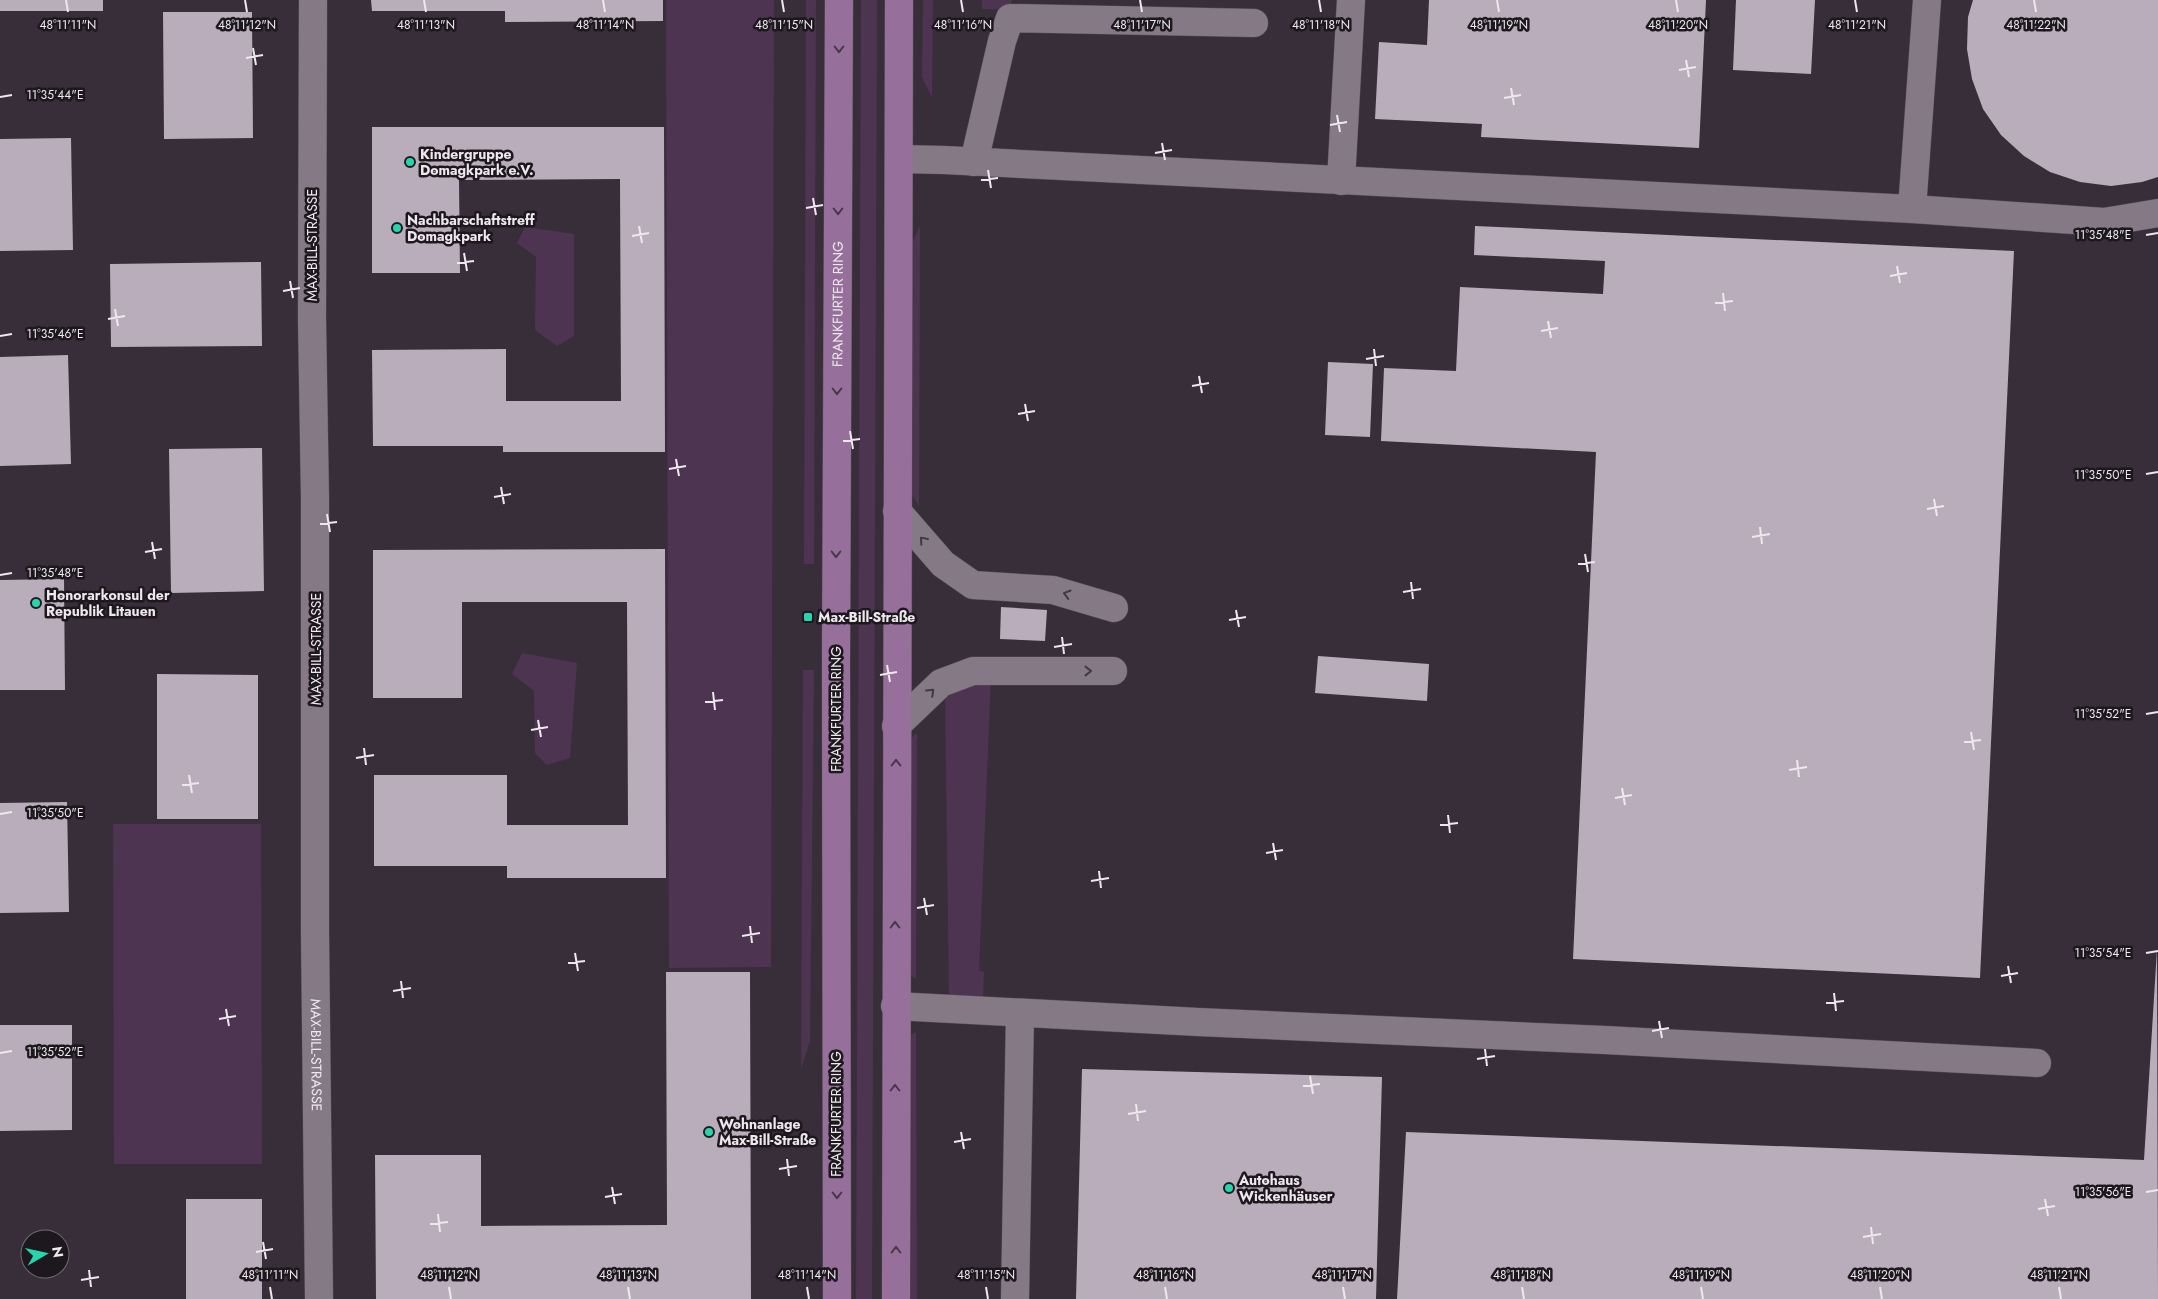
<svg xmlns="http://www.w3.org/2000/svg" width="2158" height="1299" font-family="Jost,sans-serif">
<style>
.green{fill:#4d3450}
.building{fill:#baadbb}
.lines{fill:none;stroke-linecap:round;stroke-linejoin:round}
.minor-casing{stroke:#554c56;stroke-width:29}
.major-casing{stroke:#554c56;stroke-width:29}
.minor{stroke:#857986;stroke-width:28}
.major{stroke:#96709b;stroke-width:28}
.oneway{stroke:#473749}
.oneway2{stroke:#413a42}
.ticks{fill:none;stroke:#eee7ee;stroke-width:2}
.poi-dot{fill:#26d5ae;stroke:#1c181d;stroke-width:2}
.labels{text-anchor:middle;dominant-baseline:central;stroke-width:5;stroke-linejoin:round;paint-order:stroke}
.poi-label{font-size:14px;font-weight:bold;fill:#eee7ee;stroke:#1c181d;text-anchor:start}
.street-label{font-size:14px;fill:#eee7ee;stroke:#1c181d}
.ticks-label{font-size:12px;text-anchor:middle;fill:#eee7ee;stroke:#1c181d;stroke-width:5;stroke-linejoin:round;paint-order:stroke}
</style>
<rect width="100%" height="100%" fill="#382e39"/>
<path class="green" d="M666,0H774L771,967L669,968Z
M806,0H816L814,564H804Z
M861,0H877L872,1299H856Z
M923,0H933L932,98L922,77Z
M982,0H1012L1009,9H982Z
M920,226L919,506L908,488L907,253Z
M525,227L574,234V336L557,346L535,330L536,257L517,243Z
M522,653L577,663L570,758L547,765L535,753L534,691L512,674Z
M803,670H814L810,1041L801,1069Z
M991,676L979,970L984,972L983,999L949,997L945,691Z
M917,733L916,979L905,971V743Z
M113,824H261L262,1164H114Z
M916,1032L917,1299H905V1038Z"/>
<path class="building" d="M0,0H103V11H0Z
M371,0H663V21L505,22V11H372Z
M1429,0H1706L1699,148L1481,137L1482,124L1375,119L1379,42L1427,45Z
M1736,0H1815L1811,74L1733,70Z
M1973,0H2158V177L2142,182L2111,186L2080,182L2050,172L2024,156L2001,135L1983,109L1972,79L1967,49L1968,17Z
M163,12H252L253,138L164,139Z
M372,127H664L665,452H503V446H373L372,350L506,349V401H621L620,179L459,180L460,273H372Z
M71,138L73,250L0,251V139Z
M1475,226L2014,251L1980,978L1573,959L1596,452L1381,441L1384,368L1456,371L1460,287L1603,294L1605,261L1474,255Z
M261,262L262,346L111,347L110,264Z
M68,355L71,464L0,466V357Z
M1328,362L1373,364L1370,437L1325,435Z
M262,448L264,591L171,593L169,449Z
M665,549L666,878H507V866H374V775H507V825H628L627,602H462V698H373V550Z
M64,579L65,690H0V580Z
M1001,607L1047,610L1045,641L1000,639Z
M1318,656L1429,664L1427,701L1315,693Z
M157,674L258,675V819H157Z
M67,802L69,912L0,913V803Z
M2157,949L2158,1299H1397L1406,1132L2144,1160Z
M666,972H750L751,1299H376L375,1155H481V1226L667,1225Z
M0,1025H72V1130L0,1131Z
M1082,1069L1382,1077L1376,1299H1076Z
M186,1199H262V1299H186Z"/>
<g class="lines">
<g class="minor-casing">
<g id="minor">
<path id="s1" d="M313,0L312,319L315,499V932L319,1299"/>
<path d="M899,159L944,160L1912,209L2104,222L2158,213"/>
<path d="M974,162L1002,41L1010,18L1254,23"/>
<path d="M1341,181L1351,0"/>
<path d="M1912,209L1927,0"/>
<path d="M897,511L943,564L973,585L1053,590L1114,608"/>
<path d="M896,726L941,683L973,671H1113"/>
<path d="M895,1006L1198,1022L1605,1040L2037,1063"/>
<path d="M1015,1299L1020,1013"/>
</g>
</g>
<g class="major-casing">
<g id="major">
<path id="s2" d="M837,1299L836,661L839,0"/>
<path d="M896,1299L899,0"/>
</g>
</g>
<use href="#minor" class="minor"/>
<use href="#major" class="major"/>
</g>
<defs><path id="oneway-chevron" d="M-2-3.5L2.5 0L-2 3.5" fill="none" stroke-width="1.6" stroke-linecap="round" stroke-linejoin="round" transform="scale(1.25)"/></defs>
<g class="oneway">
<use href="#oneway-chevron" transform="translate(839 49) rotate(90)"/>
<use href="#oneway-chevron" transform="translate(838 211) rotate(90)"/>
<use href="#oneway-chevron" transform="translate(837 391) rotate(90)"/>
<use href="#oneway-chevron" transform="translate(836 554) rotate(90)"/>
<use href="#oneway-chevron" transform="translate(896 763) rotate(-90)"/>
<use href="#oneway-chevron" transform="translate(895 925) rotate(-90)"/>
<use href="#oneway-chevron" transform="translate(895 1088) rotate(-90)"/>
<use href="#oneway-chevron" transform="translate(837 1195) rotate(90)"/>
<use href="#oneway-chevron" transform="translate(896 1250) rotate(-90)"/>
</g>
<g class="oneway2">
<use href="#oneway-chevron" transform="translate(923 540) rotate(-131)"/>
<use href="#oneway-chevron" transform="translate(1067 594) rotate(-164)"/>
<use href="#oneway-chevron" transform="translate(1088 671)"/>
<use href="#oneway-chevron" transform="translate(931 692) rotate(-44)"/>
</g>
<path class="ticks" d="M66,0L68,12M245,0L247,12M424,0L426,12M603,0L605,12M782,0L784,12M961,0L963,12M1140,0L1142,12M1319,0L1321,12M1497,0L1499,12M1676,0L1678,12M1855,0L1857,12M2034,0L2036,12M253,48L256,65M246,58L263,55M1686,60L1689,77M1679,70L1696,67M1511,88L1514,105M0,97L12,95M1504,98L1521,95M1337,115L1340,132M1330,125L1347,122M1162,143L1165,160M1155,153L1172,150M988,170L991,188M981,180L998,178M813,198L816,215M806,208L823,205M639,226L642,243M2146,235L2158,233M632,236L649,233M464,253L467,271M457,263L474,261M1897,266L1900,283M1890,276L1907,273M290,281L293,298M283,291L300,288M1723,293L1725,311M1715,303L1733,301M115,309L118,326M108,319L125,316M1548,321L1551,338M1541,331L1558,328M0,336L12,334M1374,349L1376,366M1366,359L1384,356M1199,376L1202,393M1192,386L1209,383M1025,404L1028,421M1018,414L1035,411M850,431L853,449M843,441L860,439M676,459L679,476M669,469L686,466M2146,474L2158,472M501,487L504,504M494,497L511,494M1934,499L1937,516M1927,509L1944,506M327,514L330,532M320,524L337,522M1760,527L1762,544M1752,537L1770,534M152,542L155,559M145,552L162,549M1585,554L1588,572M1578,564L1595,562M0,575L12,573M1411,582L1413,599M1403,592L1421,589M1236,610L1239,627M1229,620L1246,617M1062,637L1064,654M1054,647L1072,644M887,665L890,682M880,675L897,672M713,692L715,710M705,702L723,700M2146,714L2158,712M538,720L541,737M531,730L548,727M1971,732L1974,750M1964,742L1981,740M364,748L366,765M356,758L374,755M1797,760L1799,777M1789,770L1807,767M189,775L192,793M182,785L199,783M1622,788L1625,805M1615,798L1632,795M0,814L12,812M1448,815L1450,833M1440,825L1458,823M1273,843L1276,860M1266,853L1283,850M1099,871L1101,888M1091,881L1109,878M924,898L927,915M917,908L934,905M750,926L752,943M742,936L760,933M575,953L578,971M2146,953L2158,951M568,963L585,961M2008,966L2011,983M2001,976L2018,973M401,981L403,998M393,991L411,988M1834,993L1836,1011M1826,1003L1844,1001M226,1009L229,1026M219,1019L236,1016M1659,1021L1662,1038M1652,1031L1669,1028M1485,1049L1487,1066M0,1053L12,1051M1477,1059L1495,1056M1310,1076L1313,1094M1303,1086L1320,1084M1136,1104L1138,1121M1128,1114L1146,1111M961,1132L964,1149M954,1142L971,1139M787,1159L789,1176M779,1169L797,1166M612,1187L615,1204M2146,1192L2158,1190M605,1197L622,1194M2045,1199L2048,1216M2038,1209L2055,1206M438,1214L440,1232M430,1224L448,1222M1871,1227L1873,1244M1863,1237L1881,1234M263,1242L266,1259M256,1252L273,1249M89,1270L91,1287M81,1280L99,1277M270,1287L272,1299M449,1287L451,1299M628,1287L630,1299M807,1287L809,1299M986,1287L988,1299M1165,1287L1167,1299M1343,1287L1345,1299M1522,1287L1524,1299M1701,1287L1703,1299M1880,1287L1882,1299M2059,1287L2061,1299"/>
<g class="poi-dot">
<circle cx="410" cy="162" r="5"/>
<circle cx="397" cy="228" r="5"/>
<circle cx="36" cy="603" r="5"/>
<rect x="803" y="612" width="10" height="10" rx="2.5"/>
<circle cx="709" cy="1132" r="5"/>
<circle cx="1229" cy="1188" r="5"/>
</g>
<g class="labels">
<g class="poi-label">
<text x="420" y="154">Kindergruppe<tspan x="420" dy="16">Domagkpark e.V.</tspan></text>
<text x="407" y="220">Nachbarschaftstreff<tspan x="407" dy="16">Domagkpark</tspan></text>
<text x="46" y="595">Honorarkonsul der<tspan x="46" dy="16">Republik Litauen</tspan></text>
<text x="818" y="617">Max-Bill-Straße</text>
<text x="719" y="1124">Wohnanlage<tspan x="719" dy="16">Max-Bill-Straße</tspan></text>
<text x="1239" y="1180">Autohaus<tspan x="1239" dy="16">Wickenhäuser</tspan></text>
</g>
<g class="street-label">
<text transform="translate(312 245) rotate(-90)">MAX-BILL-STRASSE</text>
<text stroke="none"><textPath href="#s2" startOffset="995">FRANKFURTER RING</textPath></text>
<text transform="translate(316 649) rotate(-90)">MAX-BILL-STRASSE</text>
<text transform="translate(836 709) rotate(-90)">FRANKFURTER RING</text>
<text stroke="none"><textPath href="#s1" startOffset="1055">MAX-BILL-STRASSE</textPath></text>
<text transform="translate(836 1114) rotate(-90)">FRANKFURTER RING</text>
</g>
</g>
<g class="ticks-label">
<text x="68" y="29">48°11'11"N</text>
<text x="247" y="29">48°11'12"N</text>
<text x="426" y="29">48°11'13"N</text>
<text x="605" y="29">48°11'14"N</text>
<text x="784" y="29">48°11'15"N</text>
<text x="963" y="29">48°11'16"N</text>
<text x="1142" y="29">48°11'17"N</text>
<text x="1321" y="29">48°11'18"N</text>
<text x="1499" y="29">48°11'19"N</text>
<text x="1678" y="29">48°11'20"N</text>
<text x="1857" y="29">48°11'21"N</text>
<text x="2036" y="29">48°11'22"N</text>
<text x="55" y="99">11°35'44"E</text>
<text x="2103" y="239">11°35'48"E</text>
<text x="55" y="338">11°35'46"E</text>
<text x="2103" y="479">11°35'50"E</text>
<text x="55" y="577">11°35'48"E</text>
<text x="2103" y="718">11°35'52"E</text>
<text x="55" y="817">11°35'50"E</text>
<text x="2103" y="957">11°35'54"E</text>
<text x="55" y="1056">11°35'52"E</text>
<text x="2103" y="1196">11°35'56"E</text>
<text x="270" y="1279">48°11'11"N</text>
<text x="449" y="1279">48°11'12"N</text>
<text x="628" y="1279">48°11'13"N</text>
<text x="807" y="1279">48°11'14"N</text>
<text x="986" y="1279">48°11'15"N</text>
<text x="1165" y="1279">48°11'16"N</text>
<text x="1343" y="1279">48°11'17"N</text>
<text x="1522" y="1279">48°11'18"N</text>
<text x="1701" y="1279">48°11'19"N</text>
<text x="1880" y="1279">48°11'20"N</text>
<text x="2059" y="1279">48°11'21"N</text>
</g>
<g transform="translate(45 1254) rotate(81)"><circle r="24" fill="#1c181d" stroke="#706b71"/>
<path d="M0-4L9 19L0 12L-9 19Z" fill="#26d5ae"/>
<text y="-8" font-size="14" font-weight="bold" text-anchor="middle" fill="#eee7ee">N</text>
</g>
</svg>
